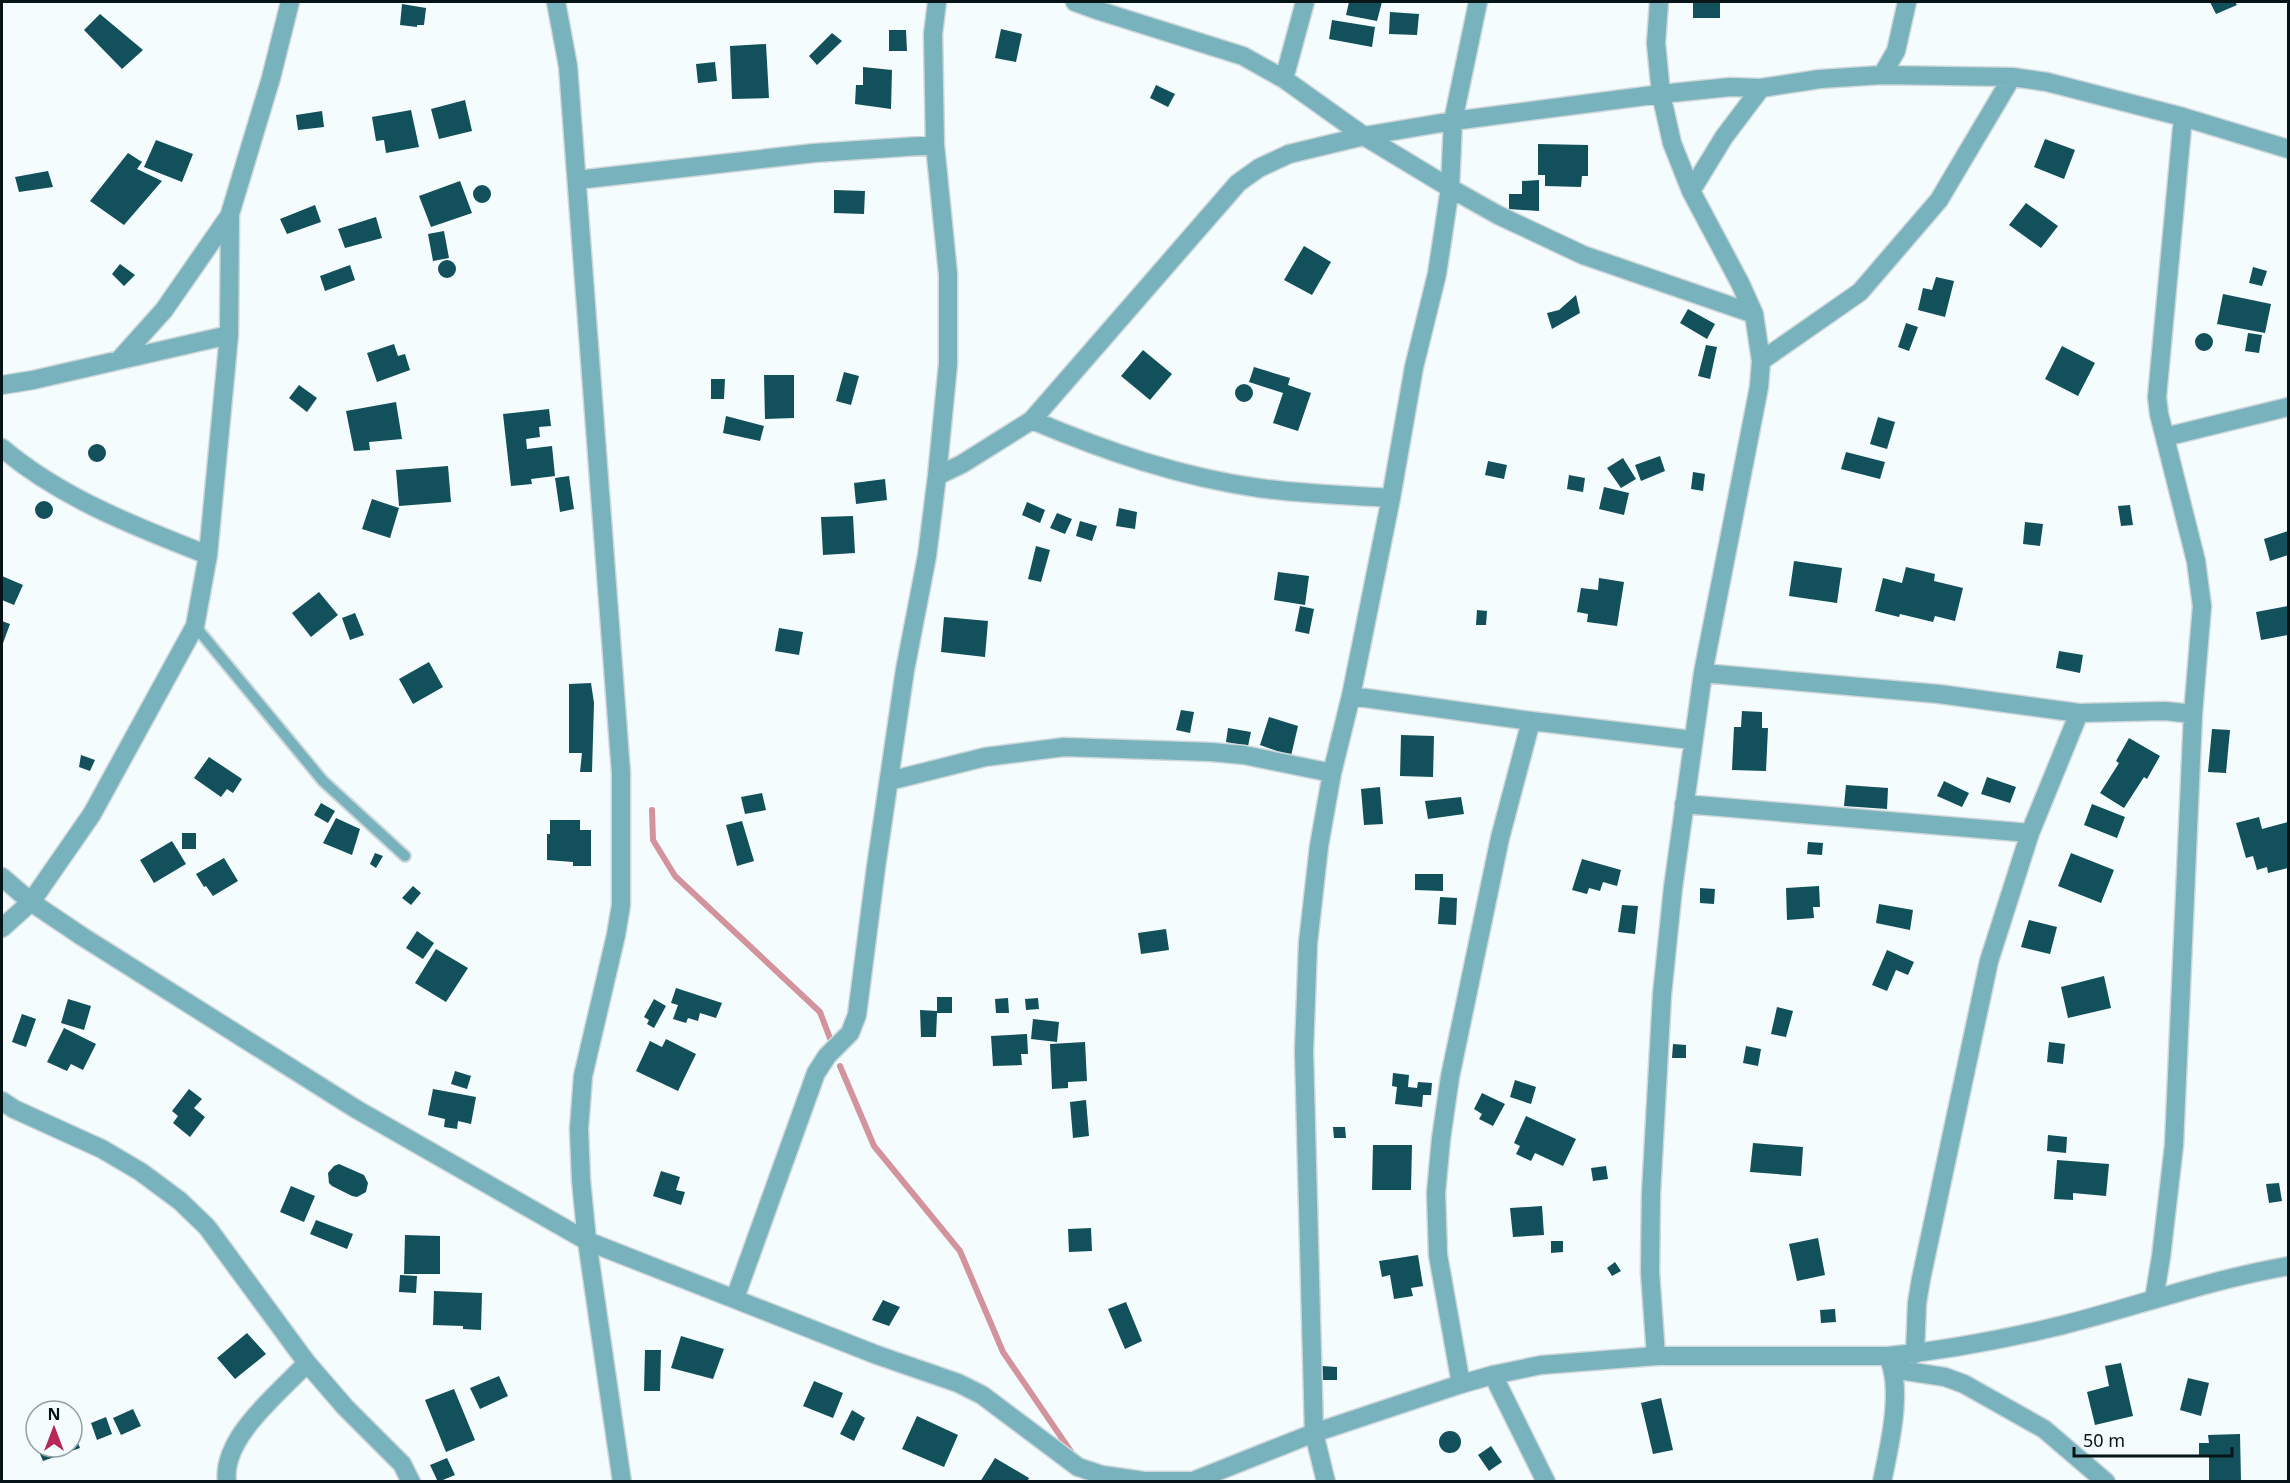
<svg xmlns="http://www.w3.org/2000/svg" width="2290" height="1483" font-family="'Noto Sans',sans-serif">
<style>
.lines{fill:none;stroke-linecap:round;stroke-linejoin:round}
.stream{stroke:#d2939d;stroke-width:6}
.building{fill:#12505b}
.service-casing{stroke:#ced7d9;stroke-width:14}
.minor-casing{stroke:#ced7d9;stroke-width:21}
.tertiary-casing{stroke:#ced7d9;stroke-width:21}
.service{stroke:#78b2bd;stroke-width:10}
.minor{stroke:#78b2bd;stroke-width:18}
.tertiary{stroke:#78b2bd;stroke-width:18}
</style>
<rect width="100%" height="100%" fill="#f4fcfe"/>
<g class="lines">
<path class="stream" d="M652,810L653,840L675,876L820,1012L831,1041
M840,1066L874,1146L960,1251L1003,1352L1074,1456"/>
</g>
<path class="building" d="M1349,2H1382L1377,21L1346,15Z
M1693,2H1720V18H1693Z
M2210,2H2235L2237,5L2216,14Z
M402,4L426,8L424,25H417V27L400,25Z
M1390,12L1419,14L1417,35L1389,34Z
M100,14L143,50L122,69L84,30Z
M1332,20L1375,27L1372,47L1329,39Z
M1001,29L1022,34L1016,62L995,58Z
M889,30H906L907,51H889Z
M832,33L842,41L817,65L809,56Z
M766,44L769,98L732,99L730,46Z
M715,62L717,81L698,83L696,64Z
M863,67L892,70L891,109L855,104L856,85H863Z
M1156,85L1175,94L1168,107L1150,98Z
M465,100L472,131L439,139L431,109Z
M411,110L419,147L386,153L384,140L376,141L372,117Z
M322,111L324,127L298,130L296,115Z
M2045,139L2075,150L2064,179L2034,167Z
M156,140L193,154L182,182L144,167Z
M1538,144L1588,145V176H1582L1581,187L1545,186V175H1538Z
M128,153L142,162L137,169L162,181L124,225L90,201Z
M48,171L53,187L19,192L15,177Z
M1539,180V211L1509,209V194H1522V181Z
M460,181L472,213L431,227L419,196Z
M473 194a9 9 0 1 1 18 0a9 9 0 1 1-18 0Z
M834,190L865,191L864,214L834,213Z
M2026,203L2058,226L2041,248L2009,225Z
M315,205L321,222L287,234L280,219Z
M376,217L382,238L345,248L338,229Z
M444,231L449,258L433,261L428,234Z
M1304,246L1331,262L1312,295L1284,280Z
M438 269a9 9 0 1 1 18 0a9 9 0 1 1-18 0Z
M120,264L135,275L124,286L112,274Z
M350,265L355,280L325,291L320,276Z
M2253,267L2267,271L2262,286L2249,283Z
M1936,277L1954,281L1945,317L1918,310L1923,288L1932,290Z
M2223,294L2271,304L2265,333L2217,324Z
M1576,295L1580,313L1552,329L1547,313L1559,310Z
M1688,309L1715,324L1707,339L1680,323Z
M1906,323L1918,327L1909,351L1898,347Z
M2248,333L2262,335L2259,353L2245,351Z
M2195 342a9 9 0 1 1 18 0a9 9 0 1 1-18 0Z
M394,344L398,356L405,354L410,370L377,382L367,353Z
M1706,345L1717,347L1710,379L1698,376Z
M2062,346L2095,363L2078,396L2045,379Z
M1143,350L1172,374L1150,400L1121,376Z
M1254,367L1290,378L1288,385L1311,393L1298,431L1273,423L1283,393L1249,382Z
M844,372L859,376L851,405L836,401Z
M764,375H794V418L765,419Z
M711,379H725L724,399H711Z
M1235 393a9 9 0 1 1 18 0a9 9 0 1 1-18 0Z
M299,385L317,398L307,412L289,398Z
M396,402L402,439L369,442L370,450L354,451L346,411Z
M549,409L551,426L539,427L540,437L526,439L527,449L552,446L555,476L531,479L532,484L511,486L503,414Z
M726,416L764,426L760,441L723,433Z
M1878,417L1895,422L1887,449L1870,444Z
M88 453a9 9 0 1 1 18 0a9 9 0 1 1-18 0Z
M1846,452L1885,462L1880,479L1841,469Z
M1660,456L1665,471L1641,481L1635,465Z
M1623,458L1636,479L1621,488L1607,468Z
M1488,461L1507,465L1504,479L1485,475Z
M448,466L451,502L399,506L396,470Z
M1693,472L1705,474L1703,491L1691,489Z
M1569,475L1585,478L1583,492L1567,489Z
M569,476L574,509L560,512L555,478Z
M885,479L887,500L856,504L854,483Z
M1604,487L1629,493L1624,515L1599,509Z
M372,499L399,508L390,538L362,529Z
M35 510a9 9 0 1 1 18 0a9 9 0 1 1-18 0Z
M1027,502L1045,510L1040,523L1022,515Z
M2130,505L2133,525L2121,526L2118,506Z
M1119,508L1137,512L1135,529L1116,526Z
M1057,513L1072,519L1065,534L1050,528Z
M853,516L855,553L823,555L821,517Z
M1080,521L1097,526L1092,541L1076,536Z
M2025,522L2043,524L2040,546L2023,544Z
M2288,531V555L2270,561L2264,539Z
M1036,546L1050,550L1041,582L1028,579Z
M1794,561L1842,568L1837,603L1789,596Z
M1906,567L1935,574L1934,581L1963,588L1955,621L1935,616L1933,622L1900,614L1899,617L1875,611L1883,578L1902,583Z
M1278,572L1309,576L1305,605L1274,600Z
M2,576L23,585L14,605L2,600Z
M1599,578L1624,582L1617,626L1587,622L1588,614L1577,612L1581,588L1598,590Z
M319,592L338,615L311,637L292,613Z
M1300,606L1314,609L1309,634L1295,631Z
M2288,606V635L2261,640L2256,612Z
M1477,610L1487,611L1486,625H1476Z
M355,613L364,635L350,640L342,618Z
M944,617L988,621L985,657L941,652Z
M2,621L10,624L2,646Z
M779,628L803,632L799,655L775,651Z
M2059,651L2083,655L2080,673L2056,668Z
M429,662L443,687L413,704L399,679Z
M591,683L594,703L592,772H580L582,753H569V684Z
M1181,710L1194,712L1190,733L1176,730Z
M1742,711L1762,712V728H1768L1766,771L1732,770L1734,727H1741Z
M1269,717L1298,726L1291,756L1260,745Z
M1228,728L1251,732L1248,746L1226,742Z
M2212,729L2230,730L2226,773L2208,772Z
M1401,735L1434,736L1433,777L1400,776Z
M2129,738L2160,756L2147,779L2144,777L2124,808L2100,793L2119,763L2116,761Z
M81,755L95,760L90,771L79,767Z
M209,757L242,779L233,793L227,789L221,797L194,778Z
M1987,777L2016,787L2010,803L1981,794Z
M1944,781L1969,793L1962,807L1937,796Z
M1846,785L1888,788L1887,809L1844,806Z
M1380,787L1383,824L1364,825L1361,789Z
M762,793L766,810L745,814L741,797Z
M1461,797L1464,814L1428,819L1425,801Z
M321,803L335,811L328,823L314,815Z
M2092,804L2125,817L2117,838L2084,825Z
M2259,817L2262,829L2288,822V868L2268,873L2267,867L2257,870L2253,856L2246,858L2236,823Z
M336,818L360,829L352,855L323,843Z
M550,820H580V830H591V866H573V862L547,860V834H550Z
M742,821L754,861L737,866L726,825Z
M182,833H196V849H182Z
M172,841L186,864L154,883L140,860Z
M1808,842L1823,843L1822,855L1807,854Z
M375,853L383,856L376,868L370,864Z
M2071,853L2114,870L2101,903L2058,886Z
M224,858L238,881L213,896L206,886L204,887L196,874Z
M1582,859L1621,870L1617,886L1603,882L1600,891L1589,888L1587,894L1572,890Z
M1415,874H1443V891L1415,890Z
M413,886L421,893L411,905L402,898Z
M1819,886L1820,907H1813L1814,918L1787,920L1786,888Z
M1700,888L1715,889L1714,904L1700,903Z
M1440,897L1457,898L1456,925L1438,924Z
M1879,904L1913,910L1910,930L1876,923Z
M1622,905L1638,906L1635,934L1618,932Z
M2029,920L2057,927L2050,954L2021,947Z
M1166,929L1169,950L1141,954L1138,933Z
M417,931L434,943L423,959L406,948Z
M436,949L468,968L446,1002L415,983Z
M1887,950L1914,962L1908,975L1896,970L1887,991L1872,985Z
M2104,976L2111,1008L2068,1018L2061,987Z
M676,988L722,1003L716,1018L700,1013L698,1021L688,1018L686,1023L673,1019L678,1005L671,1003Z
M937,997H952V1013H937L936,1037H921L920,1010L937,1011Z
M1008,998L1009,1013H996L995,999Z
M1038,998L1039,1009L1026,1010L1025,999Z
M68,999L91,1006L84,1030L61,1023Z
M654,999L666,1006L654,1028L647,1024L649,1020L644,1017Z
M1777,1007L1793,1011L1786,1037L1771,1034Z
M22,1014L36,1019L26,1047L12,1042Z
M1033,1019L1059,1022L1057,1042L1031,1039Z
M64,1028L96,1044L83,1070L71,1064L67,1071L47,1062Z
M1027,1034L1028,1054H1021L1022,1065L993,1066L991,1036Z
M666,1039L696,1054L678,1091L636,1071L650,1041L662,1047Z
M1085,1042L1087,1081L1068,1082V1088L1052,1089L1050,1044Z
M2049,1042L2065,1044L2063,1064L2047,1062Z
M1673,1044L1686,1045V1058H1672Z
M1746,1046L1761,1049L1758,1066L1743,1063Z
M455,1071L471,1076L467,1089L451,1084Z
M1393,1073L1409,1075L1408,1087L1417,1088L1418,1082L1432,1083L1431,1095H1423L1422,1107L1395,1104L1397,1087L1392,1086Z
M1515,1080L1536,1087L1531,1104L1510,1097Z
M189,1089L202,1099L194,1108L205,1117L190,1137L173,1123L178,1116L172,1111Z
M433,1089L476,1097L471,1124L458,1121L457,1129L444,1127L445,1119L428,1115Z
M1482,1093L1505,1104L1493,1126L1479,1119L1482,1114L1474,1109Z
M1086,1100L1089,1136L1073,1138L1070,1102Z
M1526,1116L1576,1139L1563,1166L1535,1153L1531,1161L1516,1154L1520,1146L1514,1143Z
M1333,1127H1345L1346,1138H1334Z
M2048,1135L2067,1137L2066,1153L2047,1151Z
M1753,1143L1803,1147L1801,1176L1750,1172Z
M1373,1145H1412L1411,1190H1372Z
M2057,1160L2109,1164L2106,1196L2073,1193V1200L2054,1199Z
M339,1164L364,1175L368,1183L366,1192L357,1197L352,1196L332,1186L329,1183L328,1173L334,1166Z
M1606,1166L1608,1179L1593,1181L1591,1168Z
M661,1171L680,1177L676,1190L685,1192L681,1205L653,1196Z
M2279,1183L2282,1201L2269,1203L2266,1184Z
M291,1186L315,1196L304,1222L280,1212Z
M1542,1206L1544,1235L1513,1237L1510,1208Z
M316,1220L353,1234L347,1249L310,1234Z
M1091,1228L1092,1251L1069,1252L1068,1229Z
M405,1235L440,1236V1274H404Z
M1818,1238L1825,1275L1797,1281L1789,1244Z
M1551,1241H1563V1252L1551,1253Z
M1418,1255L1423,1286L1411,1288L1413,1296L1394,1299L1390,1275L1382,1277L1379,1261Z
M1615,1262L1621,1271L1612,1276L1607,1268Z
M400,1275L417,1276L416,1293L399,1292Z
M434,1291L482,1293L481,1330L463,1329V1326L433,1325Z
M883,1300L900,1307L889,1326L872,1320Z
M1126,1302L1142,1341L1125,1349L1108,1309Z
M1835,1309L1836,1322L1821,1323L1820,1310Z
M247,1333L266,1354L235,1379L217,1358Z
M681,1336L724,1349L713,1379L671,1368Z
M645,1350H661L660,1391H644Z
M2121,1363L2133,1416L2095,1425L2087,1392L2109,1386L2105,1366Z
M1322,1366L1337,1367V1380H1321Z
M499,1376L508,1396L480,1409L470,1388Z
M2188,1378L2209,1383L2201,1416L2180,1410Z
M814,1381L843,1393L833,1418L803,1406Z
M454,1389L475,1440L446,1452L425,1400Z
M1661,1398L1673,1450L1653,1454L1641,1403Z
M133,1409L141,1426L121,1435L113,1418Z
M852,1410L865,1418L854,1441L840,1434Z
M917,1416L958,1435L944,1467L902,1449Z
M106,1417L112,1434L97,1440L91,1423Z
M72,1429L80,1448L43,1461L37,1447H72Z
M1439 1442a11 11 0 1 1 22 0a11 11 0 1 1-22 0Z
M2240,1434L2241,1482H2209V1456H2199V1443H2209L2208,1435Z
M1491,1446L1502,1462L1489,1471L1478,1455Z
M447,1458L455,1475L438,1482L430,1465Z
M995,1458L1029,1478L1027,1482H980Z"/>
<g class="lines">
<g class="service-casing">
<path id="service" d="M195,626L323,781L405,856"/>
</g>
<g class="minor-casing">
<path id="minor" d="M1075,2L1100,11L1243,56L1284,79L1364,136L1450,188L1437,274L1414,367L1391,498L1351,696L1332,773L1319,846L1308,943L1304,1051L1314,1433L1326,1482
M1478,2L1453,121L1450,188L1498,215L1583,255L1754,314
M1882,75L1896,51L1907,2
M1284,79L1305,2
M935,145L933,34L937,2
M577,180L814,153L935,145L948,274V364L937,476L962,464L1032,420L1238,183L1259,168L1289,154L1364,136L1453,121L1661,94L1730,87L1761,88L1820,79L1882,75L2012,77L2047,82L2183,117L2288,149
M1691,191L1724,137L1761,88
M120,359L164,310L230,215
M1761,361L1860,292L1939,200L2012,77
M2,385L33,380L229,335
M1032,420C1105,451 1180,477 1259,488C1303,494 1348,495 1391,498
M2165,437L2288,407
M2,448C61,498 136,527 208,555
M1703,673L1939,694L2079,713L2030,833L1989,961L1921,1279L1917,1303L1915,1354
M1351,696L1531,721L1692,740
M2079,713L2165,711L2193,714
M889,781L985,757L1064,747L1211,752L1244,755L1332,773
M1684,804L2030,833
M2,928L31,902L92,814L195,626L208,555L229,335L230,214L271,78L290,2
M2,1101L14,1109L102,1149L141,1172L180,1201L207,1227L307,1363C279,1393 221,1438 227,1482
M735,1298L816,1073L827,1056L850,1033L857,1015L876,867L905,670L927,556L937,476
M2154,1299L2161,1257L2174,1145L2193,714L2202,606L2196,561L2159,414L2157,397L2183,117
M1656,1356L1650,1272L1651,1194L1662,995L1673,888L1703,673L1759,387L1761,361L1754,314L1740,283L1691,191L1672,143L1661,94L1656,43L1659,2
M307,1363L345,1407L402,1464L411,1482
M1893,1369L1945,1377L1964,1384L2044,1429L2106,1482
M1493,1375L1546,1482
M1461,1384L1438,1255L1436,1193L1441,1139L1450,1077L1500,838L1531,721
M1882,1482C1889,1447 1903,1392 1889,1359"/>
</g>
<g class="tertiary-casing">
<path id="tertiary" d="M556,2L568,66L621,773V905L616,935L583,1076L579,1129L581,1180L587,1241L622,1482
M2,877L31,902L83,937L356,1109L587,1241L877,1355L958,1383L982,1395L1078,1467L1102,1475L1144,1481H1193L1314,1433L1461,1384L1493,1375L1541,1365L1656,1356H1888C1947,1350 2005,1339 2063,1325C2138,1306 2212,1279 2288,1266"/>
</g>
<use href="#service" class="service"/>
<use href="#minor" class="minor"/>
<use href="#tertiary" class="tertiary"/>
</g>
<rect width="2290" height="1483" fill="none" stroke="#041417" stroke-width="6"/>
<g transform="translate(54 1429)"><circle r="28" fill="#f4fcfe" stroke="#949fa2" stroke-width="1.5"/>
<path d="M0-4.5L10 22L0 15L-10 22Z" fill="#b72854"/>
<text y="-9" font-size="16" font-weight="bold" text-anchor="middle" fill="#041417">N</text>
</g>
<path d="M2074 1447v9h158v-9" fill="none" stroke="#041417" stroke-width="3"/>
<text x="2083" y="1447" font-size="18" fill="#041417" stroke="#f4fcfe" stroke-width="4.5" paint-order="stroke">50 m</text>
</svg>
